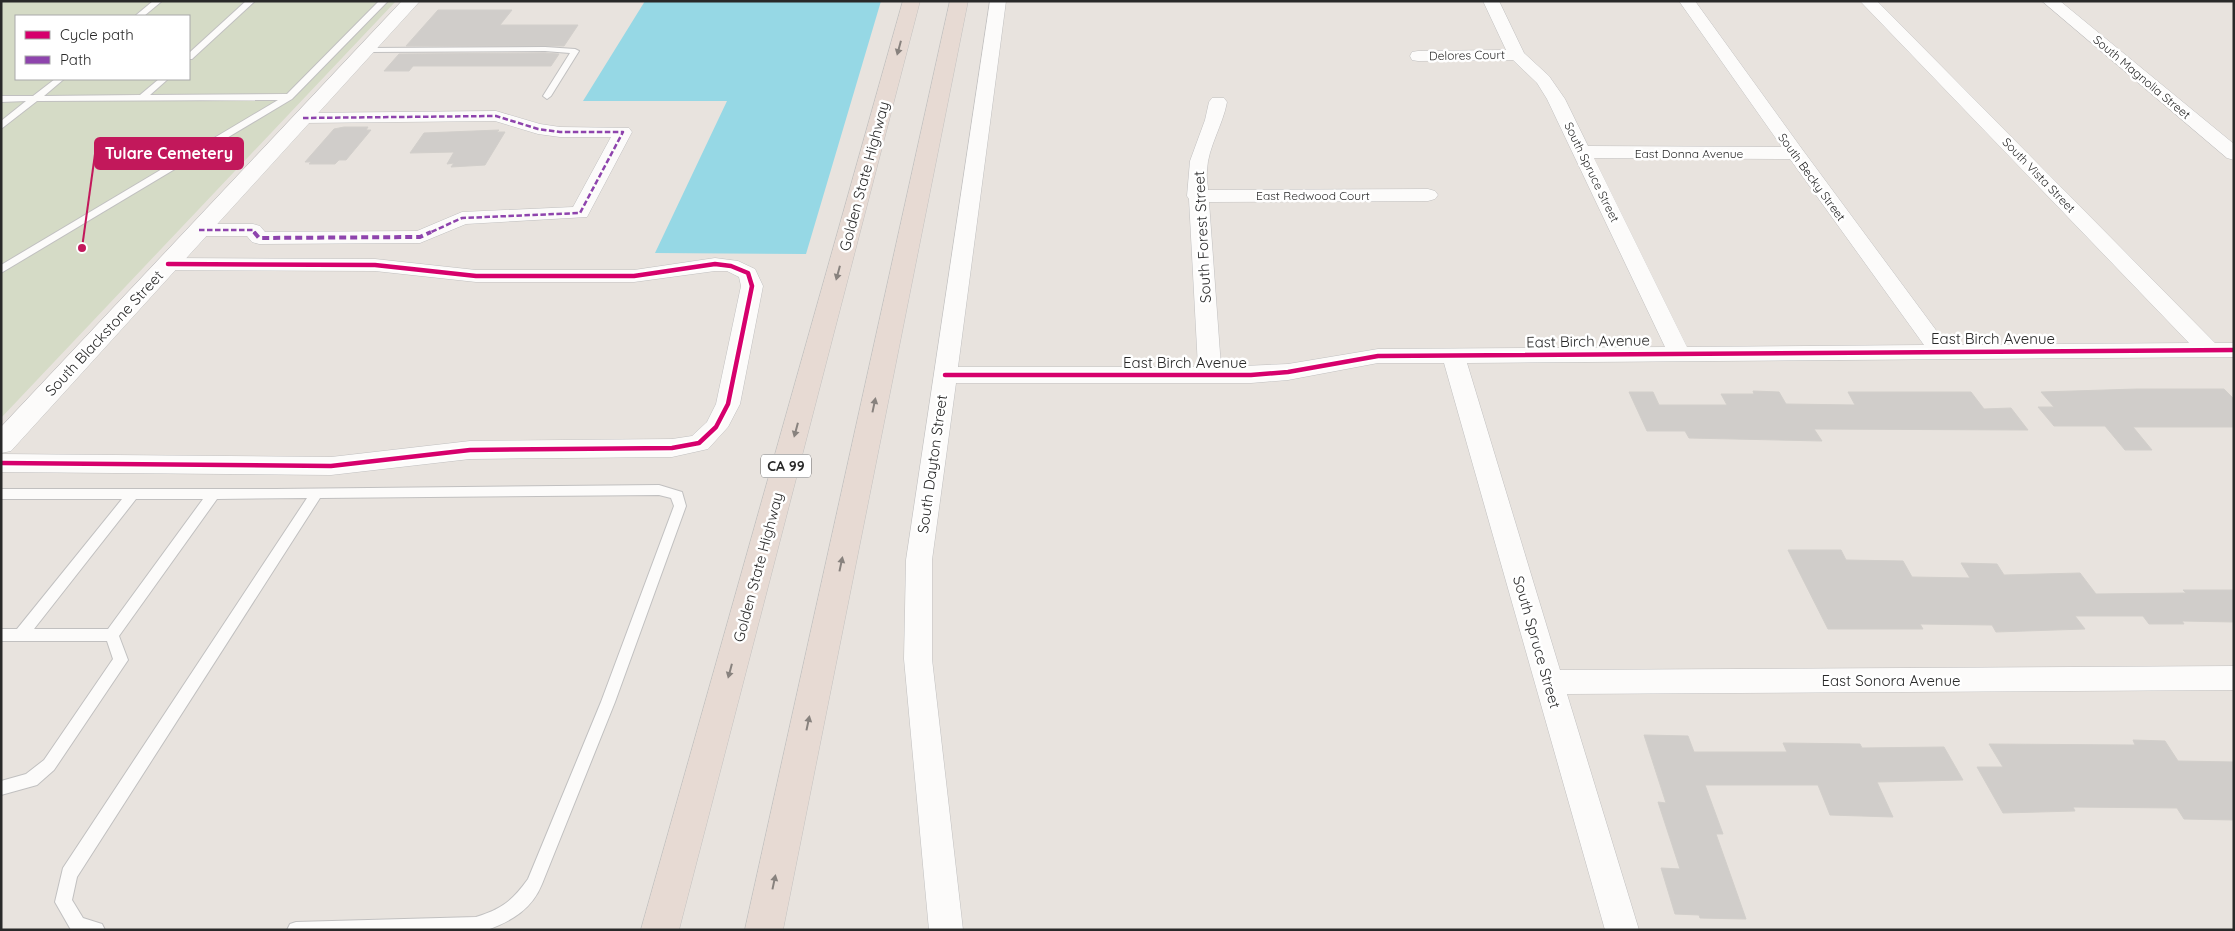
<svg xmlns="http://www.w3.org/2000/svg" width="2235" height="931" font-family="Quicksand,sans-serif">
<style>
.cemetery{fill:#d5dbc6;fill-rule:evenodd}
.water{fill:#96d8e5}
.building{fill:#d0cdca;stroke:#d2cfcb}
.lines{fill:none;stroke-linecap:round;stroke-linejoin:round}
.service-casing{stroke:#c1c0c0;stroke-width:2}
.minor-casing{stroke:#c1c0c0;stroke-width:1}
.secondary-casing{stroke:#c1c0c0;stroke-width:1}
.motorway-casing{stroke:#c4c2c0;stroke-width:1}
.service{fill:#fcfbfa;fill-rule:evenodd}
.minor{fill:#fcfbfa;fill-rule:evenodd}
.secondary{fill:#fcfbfa;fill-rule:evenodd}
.motorway{fill:#e7dad3;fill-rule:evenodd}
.quiet-far1{stroke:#8e44ad;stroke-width:2.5;stroke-dasharray:5.5 2.5;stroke-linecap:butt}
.quiet{stroke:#8e44ad;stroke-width:4;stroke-dasharray:7 4;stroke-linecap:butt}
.cycleway-casing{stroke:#fff;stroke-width:8}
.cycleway{stroke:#d6006c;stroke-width:4.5}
.oneway{fill:#88827e}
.labels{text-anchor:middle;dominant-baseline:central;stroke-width:5;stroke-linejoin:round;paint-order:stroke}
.far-street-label{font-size:12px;fill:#292929;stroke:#fff}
.shield{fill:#fff;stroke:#696969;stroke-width:1}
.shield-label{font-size:14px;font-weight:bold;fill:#292929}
.street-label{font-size:15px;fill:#292929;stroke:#fff}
.leader{fill:none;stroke:#c2185b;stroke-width:2}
.callout-dot{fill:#c2185b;stroke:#fff;stroke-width:2}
.callout{fill:#c2185b;stroke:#c2185b;stroke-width:2}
.callout-label{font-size:16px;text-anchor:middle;font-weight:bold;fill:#fff}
</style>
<rect width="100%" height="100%" fill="#e8e3de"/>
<path class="cemetery" d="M1,1H396L1,418ZM16,16H189V79H16Z"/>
<path class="water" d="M645,1H881L806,254L655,253L727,101H583Z"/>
<path class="building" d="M438,10H512L500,25H578L564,46H406Z
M545,53L559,54L551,66H413L409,71H384L399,54Z
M344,127H368L366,130H371L346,160H339L335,164H309L311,162H305L334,129Z
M499,130L497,132H505L485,165L451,167L454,163L447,164L454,152L410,153L424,133Z
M2137,389H2224L2234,399V427H2133L2152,450H2125L2105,426H2054L2038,407H2054L2041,392Z
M1753,391L1779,392L1786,404L1855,405L1848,392H1971L1984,409L2011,408L2028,430L1814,429L1822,441L1689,438L1685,431H1647L1629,392H1653L1659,405H1727L1721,394H1754Z
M1788,550H1841L1846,560L1903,561L1912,577L1970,578L1961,563L1997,564L2004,575L2080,573L2096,594L2186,593L2183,590H2234V622L2182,621L2184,624H2149L2143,616H2075L2085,629L1996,632L1992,625L1920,624L1923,629H1828Z
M1644,735L1688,736L1694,752H1787L1783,743L1860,744L1862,748L1944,747L1963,780L1877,782L1893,817L1830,815L1818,785H1705L1723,834H1716L1746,919L1700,918L1699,915L1675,914L1661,868L1680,869L1658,802L1666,803Z
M2133,740L2165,741L2178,761L2234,762V820L2184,819L2177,808L2073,807L2075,811L2003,813L1977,767H2003L1989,744L2135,745Z"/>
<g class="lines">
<g class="service-casing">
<path id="service" d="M153,1H162L144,16H135Z
M246,1H255L192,59H189V53Z
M379,1H388L292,99L1,273V265L278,100L37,101L1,129V121L26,101L1,102V96H33L55,79H64L44,96L140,95L159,79H168L150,95L287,94Z
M545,47L575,49L579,51L551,96L547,99L543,96L570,53L545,51L366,52L362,50L366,48Z
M659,485L682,492L686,506L615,702L542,884C532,909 512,921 487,930H287L290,924L296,922L476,917C502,909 512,901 528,879L601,702L674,506L671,498L659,495L320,498L77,877L72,900L83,918L102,924L105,930H71L55,902L63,868L307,498L217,499L119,636L128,660L54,770L37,785L1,795V781L26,774L44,760L113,659L107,641H1V629H17L122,499H1V489H275ZM136,499H203L108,629H34Z"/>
</g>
<g class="minor-casing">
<path id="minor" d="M990,1H1006L958,367H1198L1189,199L1187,196L1190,161L1205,120L1209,102L1212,98H1224L1227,102C1223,125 1208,147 1207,170C1206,177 1208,184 1208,190L1428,189L1435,191L1438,195L1435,199L1428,201L1209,202L1221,367L1288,364L1378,349L1665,347L1547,99L1537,83L1513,60L1418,61L1412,60L1410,56L1412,52L1418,51L1506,50L1483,1H1499L1524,53L1549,76L1565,99L1588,146L1782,147L1679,1H1695L1802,149L1947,345L2189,343L1860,1H1877L2215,343H2234V357L1467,363L1560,670L2234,666V690L1567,694L1639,930H1605L1444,363H1378L1288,380L1251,383H956L932,560V659L963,930H929L904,659L906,560ZM1594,158L1790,159L1924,345L1687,347Z
M2042,1H2060L2234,144V160L2227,158Z
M496,111L540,124L560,127L629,128L632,132L587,217L466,224L420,243L259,244L252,242L247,236H199L192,234L189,230L192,226L199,224H253L260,226L265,232L417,231L462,212L573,207L611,137H560L538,134L495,121L303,123L297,122L294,118L297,114L303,113Z
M168,258L375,259L476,270H634L715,258L738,261L755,269L763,286L740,404L728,427L708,449L672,457L470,459L331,475L1,472V454L331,457L470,441L672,439L692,436L707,422L716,404L741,286L739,277L727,271H715L634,282H476L375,271L168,270L161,268L158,264L161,260Z"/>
</g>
<g class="secondary-casing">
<path id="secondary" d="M402,1H420L11,451L1,453V427Z"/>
</g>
<g class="motorway-casing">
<path id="motorway" d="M903,1H920L679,930H641Z
M950,1H968L783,930H745Z"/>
</g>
<use href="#service" class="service"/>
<use href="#minor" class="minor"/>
<use href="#secondary" class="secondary"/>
<use href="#motorway" class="motorway"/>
<path class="quiet-far1" d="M303,118L496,116L538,129L560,132H623L580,213L462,218L429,233
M199,230H253L255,233"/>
<path class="quiet" d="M254,232L259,238L420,237L431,232"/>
<g class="cycleway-casing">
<path id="cycleway" d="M945,375H1251L1288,372L1378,356L2234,350
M1,463L331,466L470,450L672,448L699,443L716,427L728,404L752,286L748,273L731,266L715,264L634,276H476L375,265L168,264"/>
</g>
<use href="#cycleway" class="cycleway"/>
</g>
<defs><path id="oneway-solid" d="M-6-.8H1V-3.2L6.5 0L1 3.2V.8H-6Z" transform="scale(1.25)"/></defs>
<g class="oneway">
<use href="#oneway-solid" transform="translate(899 48) rotate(105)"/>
<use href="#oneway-solid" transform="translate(838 273) rotate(105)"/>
<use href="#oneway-solid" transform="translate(874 405) rotate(-78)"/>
<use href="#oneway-solid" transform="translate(796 430) rotate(105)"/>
<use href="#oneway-solid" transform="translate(841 564) rotate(-78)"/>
<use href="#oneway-solid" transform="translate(730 671) rotate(105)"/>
<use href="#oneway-solid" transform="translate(808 723) rotate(-78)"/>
<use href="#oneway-solid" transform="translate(774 882) rotate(-78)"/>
</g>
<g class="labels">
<g class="far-street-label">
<text transform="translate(1467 55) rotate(-1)">Delores Court</text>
<text transform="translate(2142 77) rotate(40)">South Magnolia Street</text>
<text x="1689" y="153">East Donna Avenue</text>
<text transform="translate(1592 172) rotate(64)">South Spruce Street</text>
<text transform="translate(2039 175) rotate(46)">South Vista Street</text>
<text transform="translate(1812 177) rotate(54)">South Becky Street</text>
<text x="1313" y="195">East Redwood Court</text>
</g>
<rect class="shield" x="761" y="454.5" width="50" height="23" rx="4"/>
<g class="shield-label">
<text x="786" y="466">CA 99</text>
</g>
<g class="street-label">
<text transform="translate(864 176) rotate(-75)">Golden State Highway</text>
<text transform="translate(1202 237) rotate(-93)">South Forest Street</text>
<text transform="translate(104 333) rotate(-47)">South Blackstone Street</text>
<text x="1993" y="338">East Birch Avenue</text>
<text transform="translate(1588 341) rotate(-1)">East Birch Avenue</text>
<text x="1185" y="362">East Birch Avenue</text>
<text transform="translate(932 464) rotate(-82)">South Dayton Street</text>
<text transform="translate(758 567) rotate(-75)">Golden State Highway</text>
<text transform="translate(1537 642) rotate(74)">South Spruce Street</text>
<text x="1891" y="680">East Sonora Avenue</text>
</g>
</g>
<path class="leader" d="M82 248L95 154"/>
<circle class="callout-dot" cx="82" cy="248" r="5"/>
<rect class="callout" x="95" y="138" width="148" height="31" rx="5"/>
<g class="callout-label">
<text x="169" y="159">Tulare Cemetery</text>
</g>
<rect width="2235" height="931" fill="none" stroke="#292929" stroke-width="5"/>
<rect x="15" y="15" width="175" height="65" fill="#ffffff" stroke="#a9a9a9"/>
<rect x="25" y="31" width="25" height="8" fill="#d6006c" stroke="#a9a9a9"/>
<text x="60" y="40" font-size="15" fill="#292929">Cycle path</text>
<rect x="25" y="56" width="25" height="8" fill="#8e44ad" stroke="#a9a9a9"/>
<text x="60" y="65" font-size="15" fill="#292929">Path</text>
</svg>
